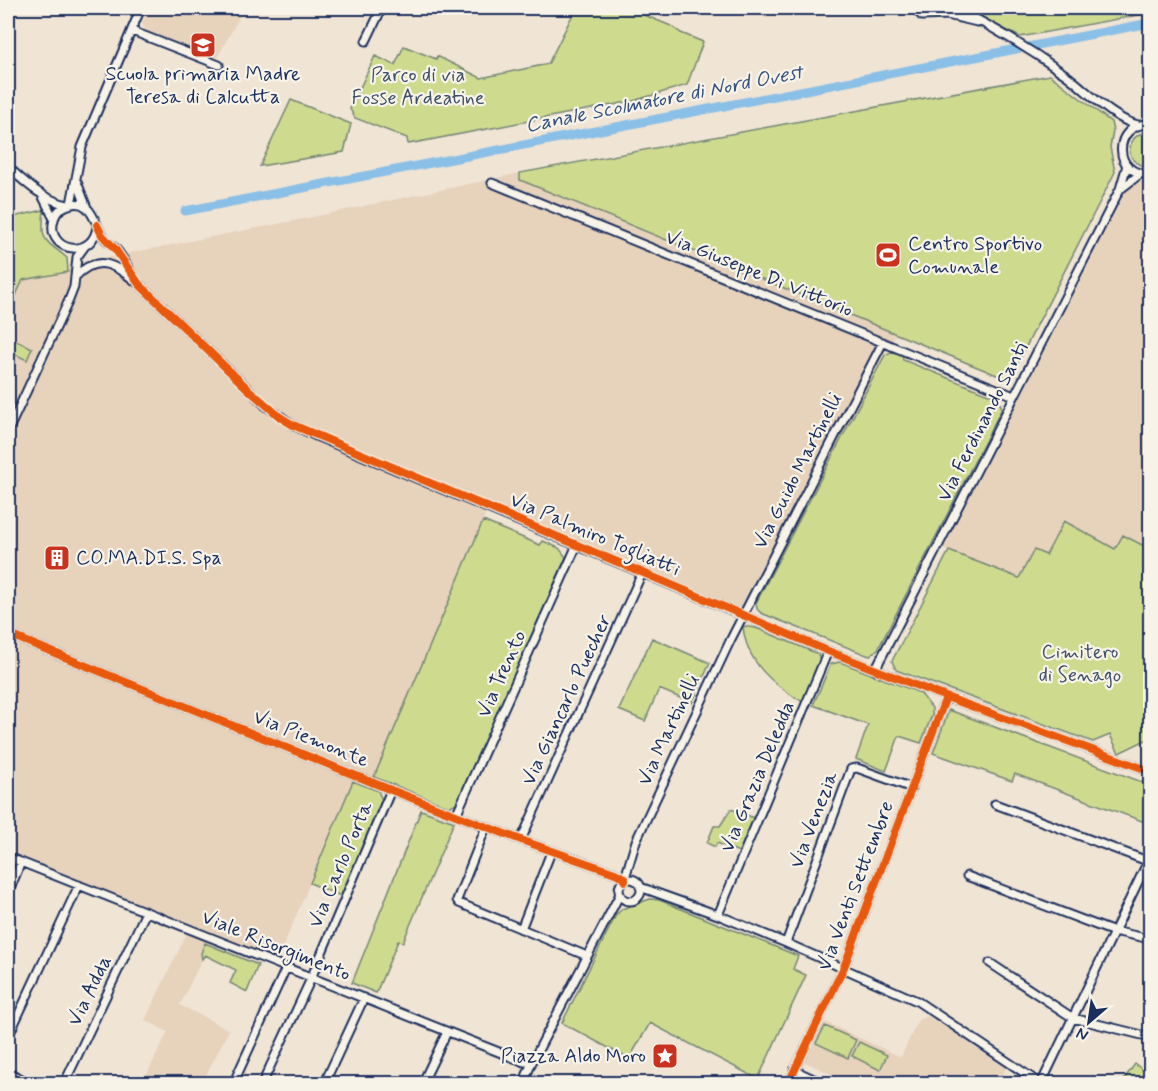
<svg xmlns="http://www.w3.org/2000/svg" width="1158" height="1091" font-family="Mynerve,sans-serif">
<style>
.built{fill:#e7d2bc}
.green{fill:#cedb8f;stroke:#748576;stroke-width:1.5}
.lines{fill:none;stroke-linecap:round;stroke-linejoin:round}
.canal{stroke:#8abfe7;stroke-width:9}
.street-casing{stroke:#1b2f5e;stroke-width:11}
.street{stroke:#f7f3e8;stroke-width:7}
.cycleway-casing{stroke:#f7f3e8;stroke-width:11}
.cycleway{stroke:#e8590c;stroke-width:8}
.labels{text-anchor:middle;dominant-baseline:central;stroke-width:4.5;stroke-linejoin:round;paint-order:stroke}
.poi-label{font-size:20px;fill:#1b2f5e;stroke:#f7f3e8;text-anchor:start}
.park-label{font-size:20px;fill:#3f5168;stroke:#f7f3e8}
.street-label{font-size:20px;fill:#1b2f5e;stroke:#f7f3e8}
.water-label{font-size:21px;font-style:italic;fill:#375380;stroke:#f7f3e8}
</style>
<rect width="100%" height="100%" fill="#f0e4d4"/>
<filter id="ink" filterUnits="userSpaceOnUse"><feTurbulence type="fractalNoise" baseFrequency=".0167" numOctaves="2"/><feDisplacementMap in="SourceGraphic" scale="12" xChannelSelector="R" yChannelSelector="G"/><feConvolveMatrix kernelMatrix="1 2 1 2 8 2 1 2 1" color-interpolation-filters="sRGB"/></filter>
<g filter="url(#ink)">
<path class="built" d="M148,8H244L217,58L146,31L142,23Z
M520,173V180L896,334L750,613L489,506L373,780L356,774L277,961L209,934L201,953L202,959L180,1005L229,1030L202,1083L142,1084L168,1032L145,1020L190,927L8,854V351L27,360L32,349L8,337V312L23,280L68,272L69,265L303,219Z
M1150,177V549L1124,535L1115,549L1046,556L1034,550L1019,578L943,549L1127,189Z
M928,1016L1006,1068L999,1083L852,1084L805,1062L825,1022L901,1057L918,1020Z"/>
<path class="green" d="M576,8H627L671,26L681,33L703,42L687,85L633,101L408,144L407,138L355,118L350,109L375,56L395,65L404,46L436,59L437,56L481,78L548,64Z
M1000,8H1150V13L1020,37L979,16L978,12Z
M1050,75L1111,122L1113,131L1110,147L1115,172L1009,380L520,180V173Z
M291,100L351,124L344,152L260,166Z
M1144,132H1150V166C1127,168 1122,140 1144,132Z
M44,210C40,243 45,239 67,258L68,272L23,280L8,312V218Z
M8,337L32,348L27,360L8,351Z
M891,352L902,354L903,360L996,397L1001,405V410L878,649L869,656L761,613L757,609L756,603L885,355Z
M483,521L540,545L543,541L559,548L566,557L458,802L449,807L374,777Z
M1064,521L1115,549L1123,535L1150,549V738L1119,753L1110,735L1093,742L896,670L892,661L949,551L1019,578L1034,550L1046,555Z
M743,626L756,628L818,654L820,661L803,702C773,685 746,662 743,626Z
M652,638L710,663L692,703L659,689L645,721L619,710Z
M840,662L920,693L932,708V715L921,743L899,736L886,771L856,759L868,725L813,705L831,664Z
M949,710L1150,785V824L1015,774L1012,781L933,753Z
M353,781L378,791L382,800L341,896L310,883Z
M731,809L754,818L739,852L717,843L715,847L707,843L714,826H720Z
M421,810L454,822L403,942L398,941L376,993L352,983Z
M650,899L659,900L798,956L793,969L806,975L758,1079L650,1023L629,1059L562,1023L616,915L622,909Z
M205,943L258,965L247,992L230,983L236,970L205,955L202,959L201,953Z
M825,1026L856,1040L848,1058L816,1043Z
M859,1042L887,1055L880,1070L852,1056Z
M1135,1064L1150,1075V1083H1121Z"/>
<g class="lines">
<path class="canal" d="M185,211L1150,23"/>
<g class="street-casing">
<path id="street" d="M914,8L922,16L947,15L977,22
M955,8C993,27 1031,50 1066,75C1088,91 1112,119 1138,125
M8,17L12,8
M132,31L219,65
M366,41L382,8
M1150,124C1111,123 1113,177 1150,174
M8,167C26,183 43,200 68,205
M77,182L87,208
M492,183L1014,396
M1122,188L1140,174
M43,197L54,219
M71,204L82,147L141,8
M97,225C95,259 49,253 53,224C54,216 58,209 66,206C91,195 94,223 103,236C107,242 112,245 116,249C123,257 128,268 134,277
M75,277C99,252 116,266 139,284L266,406L293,425L318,437L828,651L946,697L1150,771
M8,431L69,300L74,287L77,257L85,246
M8,634L391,790L521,840L615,873L625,878V881
M875,670L1120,189L1127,165
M995,804L1150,862
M456,815L577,545
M486,827L457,900L459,903L587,956
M521,840L642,573
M8,857L524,1062H532
M967,876L1109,930L1150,939
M625,878L636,841L731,639L883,342
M619 890a11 11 0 1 1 22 0a11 11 0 1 1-22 0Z
M640,887L718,915L786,943L917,1001L1041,1084
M8,894L21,862
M718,915L828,651
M521,929L551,852
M786,943L851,769L857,768L912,788
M990,963L1073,1018L1150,1037
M8,1037L79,885
M794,1070L824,1084
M8,1072L31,1084
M64,1084L146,912
M233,1084L286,968
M262,1084L309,983L391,790
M324,1084L364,998
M422,1084L447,1032
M523,1084L532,1062L620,894
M788,1084L844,967L946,697
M1041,1084L1150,857"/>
</g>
<use href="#street" class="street"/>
<g class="cycleway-casing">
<path id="cycleway" d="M97,225L102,235L115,249L139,284L249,390L280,417L293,425L828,651L946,697L1150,771
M8,634L391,790L521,840L615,873L625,878V881
M788,1084L844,967L946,697"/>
</g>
<use href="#cycleway" class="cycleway"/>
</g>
</g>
<defs>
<g id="school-square" transform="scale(1.35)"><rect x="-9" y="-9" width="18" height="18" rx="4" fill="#c8321e" stroke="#f7f3e8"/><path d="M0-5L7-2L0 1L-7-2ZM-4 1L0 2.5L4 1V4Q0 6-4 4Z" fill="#fff"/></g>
<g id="stadium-square" transform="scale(1.35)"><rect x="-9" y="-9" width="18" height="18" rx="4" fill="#c8321e" stroke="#f7f3e8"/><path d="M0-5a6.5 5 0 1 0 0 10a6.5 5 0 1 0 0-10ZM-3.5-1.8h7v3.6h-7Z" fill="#fff"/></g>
<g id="building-square" transform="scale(1.35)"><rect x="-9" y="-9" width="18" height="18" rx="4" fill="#c8321e" stroke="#f7f3e8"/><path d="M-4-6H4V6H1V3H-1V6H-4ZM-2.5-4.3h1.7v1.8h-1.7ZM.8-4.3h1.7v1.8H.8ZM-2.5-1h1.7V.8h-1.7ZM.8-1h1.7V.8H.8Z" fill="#fff"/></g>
<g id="sight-square" transform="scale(1.35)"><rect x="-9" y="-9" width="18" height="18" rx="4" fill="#c8321e" stroke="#f7f3e8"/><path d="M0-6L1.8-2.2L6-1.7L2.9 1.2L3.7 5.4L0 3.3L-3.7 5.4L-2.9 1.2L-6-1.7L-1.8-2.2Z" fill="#fff"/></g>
</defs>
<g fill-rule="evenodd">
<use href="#school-square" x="203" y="45"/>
<use href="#stadium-square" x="888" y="255"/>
<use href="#building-square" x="57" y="558"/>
<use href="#sight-square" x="665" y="1056"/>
</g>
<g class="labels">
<g class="poi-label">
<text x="203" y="74" text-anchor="middle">Scuola primaria Madre<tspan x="203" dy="23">Teresa di Calcutta</tspan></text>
<text x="908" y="244">Centro Sportivo<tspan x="908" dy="23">Comunale</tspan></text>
<text x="76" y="558">CO.MA.DI.S. Spa</text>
<text x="646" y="1056" text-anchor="end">Piazza Aldo Moro</text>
</g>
<g class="park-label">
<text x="418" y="75">Parco di via<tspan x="418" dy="23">Fosse Ardeatine</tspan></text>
<text x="1080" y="652">Cimitero<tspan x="1080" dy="23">di Senago</tspan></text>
</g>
<g class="street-label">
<text transform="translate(759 274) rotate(22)">Via Giuseppe Di Vittorio</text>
<text transform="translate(983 422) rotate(-63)">Via Ferdinando Santi</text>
<text transform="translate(798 471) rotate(-63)">Via Guido Martinelli</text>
<text transform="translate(595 535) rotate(23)">Via Palmiro Togliatti</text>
<text transform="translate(502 674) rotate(-66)">Via Trento</text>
<text transform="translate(567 700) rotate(-65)">Via Giancarlo Puecher</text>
<text transform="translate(669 730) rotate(-65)">Via Martinelli</text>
<text transform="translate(311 739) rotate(22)">Via Piemonte</text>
<text transform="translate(758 777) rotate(-67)">Via Grazia Deledda</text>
<text transform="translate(814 820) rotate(-69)">Via Venezia</text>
<text transform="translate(341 865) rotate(-67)">Via Carlo Porta</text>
<text transform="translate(856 886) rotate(-69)">Via Venti Settembre</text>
<text transform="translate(276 946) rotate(22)">Viale Risorgimento</text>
<text transform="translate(90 991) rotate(-64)">Via Adda</text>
</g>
<g class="water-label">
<text transform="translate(664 99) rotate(-11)">Canale Scolmatore di Nord Ovest</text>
</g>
</g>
<rect width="1158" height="1091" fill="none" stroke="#f7f3e8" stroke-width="30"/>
<rect x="15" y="15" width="1128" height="1061" fill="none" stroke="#1b2f5e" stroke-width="2" filter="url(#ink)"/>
<g transform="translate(1089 1022) rotate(209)" stroke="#f7f3e8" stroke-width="4.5" paint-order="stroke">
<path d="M0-4.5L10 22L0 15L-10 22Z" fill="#1b2f5e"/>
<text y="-9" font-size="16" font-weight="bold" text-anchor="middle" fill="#1b2f5e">N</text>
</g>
</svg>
